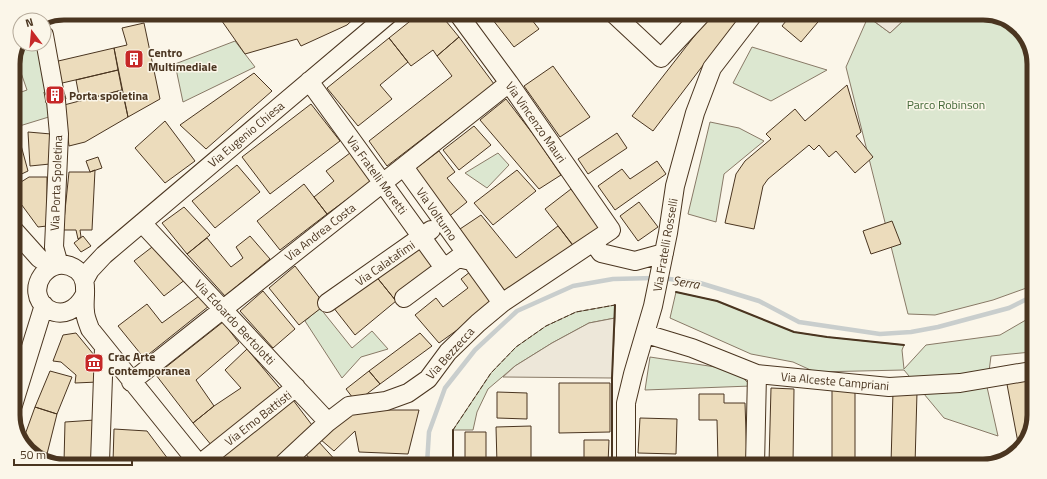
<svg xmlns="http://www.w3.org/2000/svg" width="1047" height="479" font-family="'Titillium Web',sans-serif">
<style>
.green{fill:#dce7d0;stroke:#887966}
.parking{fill:#ede7d9;stroke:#887966}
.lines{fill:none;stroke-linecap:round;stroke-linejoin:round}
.stream{stroke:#c9cecd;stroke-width:4.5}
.building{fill:#ecdcbc;stroke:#4a3520}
.minor-casing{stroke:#4a3520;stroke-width:20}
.minor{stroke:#fbf6e9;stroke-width:18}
.fence{stroke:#4a3520;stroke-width:1;stroke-dasharray:5 2;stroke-linecap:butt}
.wall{stroke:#4a3520;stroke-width:2}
.labels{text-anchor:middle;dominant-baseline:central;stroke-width:3;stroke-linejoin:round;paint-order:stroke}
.poi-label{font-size:12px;font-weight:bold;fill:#4a3520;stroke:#fbf6e9;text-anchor:start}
.park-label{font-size:12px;fill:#436837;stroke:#fbf6e9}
.street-label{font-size:12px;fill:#4a3520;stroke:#fbf6e9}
.water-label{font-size:13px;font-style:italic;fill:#4a3520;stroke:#fbf6e9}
.rim{fill:none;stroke:#4a3520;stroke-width:5}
</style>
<rect width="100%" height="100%" fill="#fbf6e9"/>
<path class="green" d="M868,17L890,33L907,17H1003L1025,35L1034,61L1032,286L993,300L935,315L908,314L846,67Z
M235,41L255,67L183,102L175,64Z
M21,44H41L52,116L13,128V95L27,90L19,67L13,61Z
M752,47L827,70L771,101L733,83Z
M710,122L739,128L764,141L724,174L716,222L688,214Z
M498,153L509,165L487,188L465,173Z
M676,292L717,301L794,332L827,337L904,345L902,350L904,369L926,345L1000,335L1031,317V352L991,356L987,387L998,436L944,418L904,370L815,372L793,362L751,354L670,318Z
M615,305V318L589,323L552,343L515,366L488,389L477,412L473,430H453L491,373L516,347L546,326L576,312Z
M320,308L352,348L372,331L388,349L361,357L342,378L305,321Z
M650,357L735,370L751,386L645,390Z"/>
<path class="parking" d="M867,16L907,17L890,33Z
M615,318L612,378L503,377L515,366L552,343L589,323Z"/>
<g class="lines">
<path class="stream" d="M662,278L700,283L759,301L799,322L880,334L911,332L938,327L1009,308L1031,297
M427,464L429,432L445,388L475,350L517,311L573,286L613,279L654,278"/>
</g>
<path class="building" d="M217,14H359L347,25L301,46L297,39L245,54Z
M419,14L441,15L459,37L437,56L433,50L411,66L389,38Z
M489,15H528L539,29L514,47Z
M710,16H737L739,18L653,131L632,116Z
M790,16H823L801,42L782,26Z
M144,23L160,99L128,117L114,48L127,45L122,28Z
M459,37L494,84L387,166L369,141L452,76L437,56Z
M389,38L408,62L380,85L392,99L358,126L327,88Z
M114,48L118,70L58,84L54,62Z
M553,66L590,117L560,137L524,86Z
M118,70L122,90L80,101L76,80Z
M254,73L272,91L206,149L180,125Z
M13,79L19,86L13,90Z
M847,85L861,132L856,136L873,157L855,173L836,151L829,157L819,145L814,150L809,145L768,179L763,186L754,229L725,223L736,174L745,161L771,139L766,134L795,109L805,121Z
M63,88L66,99L46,103L44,92Z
M122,90L128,117L85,142L69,146L64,105Z
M506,99L536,138L561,175L539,189L480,120Z
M311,104L340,141L270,194L242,157Z
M165,121L195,161L165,183L135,148Z
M474,126L491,145L459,170L443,150Z
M28,132L51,134L50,164L30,166Z
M617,133L627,148L588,174L578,159Z
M13,138H19L28,171L13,178Z
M439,151L455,172L447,178L467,202L447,218L411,172Z
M350,153L372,181L327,214L314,197L334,181L326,171Z
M98,157L102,168L90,172L86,161Z
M657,161L666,174L615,210L598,186L622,169L630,179Z
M237,165L260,192L215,228L192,201Z
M95,170L92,230H80L81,237L78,239L76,230H63L69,172H90Z
M517,170L536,191L493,225L474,203Z
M29,177H47V226L38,227L13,193V187Z
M304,184L327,214L280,250L257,221Z
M571,189L602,229L576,249L545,209Z
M639,202L658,227L638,241L620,216Z
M184,207L210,235L187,254L162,223Z
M481,215L516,258L558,226L574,247L504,296L457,231Z
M892,221L901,244L871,254L863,231Z
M83,236L91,246L81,252L74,243Z
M250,236L270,259L225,296L187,254L207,238L231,267L243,258L236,247Z
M156,244L186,279L164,296L134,261Z
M418,244L437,271L396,301L375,275Z
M295,266L325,305L299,325L269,288Z
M475,268L499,300L439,343L415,315L436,298L443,307L468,288L461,279Z
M375,275L396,301L355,335L333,307Z
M263,291L295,329L273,348L240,311Z
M199,296L209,306L144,358L118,326L147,304L162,323Z
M223,322L239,343L196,380L214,406L193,423L156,375Z
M76,333L99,361L98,382L75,383L76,375L61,362L53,361L63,335Z
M420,333L432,346L380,384L369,371Z
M247,349L283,392L212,446L193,423L214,406L241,388L225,370Z
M50,371L72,377L57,414L35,407Z
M369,371L380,384L356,402L346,389Z
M1028,375L1031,387L1030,435L1019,448L1006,379Z
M559,383H610V432L559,433Z
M771,388L794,389L793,464L769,463Z
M832,390H855V463H832Z
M893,391L917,392L915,465L891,464Z
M497,392L527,393V419L497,418Z
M699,394H724V403H745L747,462L718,463L717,420H699Z
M293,400L315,429L272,463H224L220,458Z
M35,407L57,414L45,462L23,446L22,443Z
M352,410H419L408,454L359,452L355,431L334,451L320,439Z
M640,418L677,419L676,454L638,453Z
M95,420L93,462H64L65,422Z
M531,426V464H497L496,427Z
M114,429L147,431L171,463L113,462Z
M465,432H486V464H465Z
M584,440H609L608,464H584Z
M318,441L338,463H313L305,453Z"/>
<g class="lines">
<g class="minor-casing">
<path id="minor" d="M615,15L661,58L700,16
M44,35L54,90
M309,81L444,268
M56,101L59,134L54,247L59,265
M404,167L502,303
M142,223L328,422
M13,229L39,258L52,267
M593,242L601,253L635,261L664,253
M84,281L90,270L104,255L389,14
M84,296C77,309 63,318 48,309C21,291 50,250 77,270C90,280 83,298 85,311C85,317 88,323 90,329L198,463
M404,298L458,258L471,261
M327,303L431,230
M646,334L692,348L757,374L889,387L960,383L1031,371
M131,382L509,83
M13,405L44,305
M100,462L104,348
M201,463L296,387
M284,463L328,422L349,406L386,401L408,393L428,379L448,352L478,323L502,303L611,230L509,83L459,15
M626,464V403L633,374L653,306L668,233L675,186L695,113L712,68L752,16
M755,465L757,374"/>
</g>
<use href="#minor" class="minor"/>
<path class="fence" d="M453,430L491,373L516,347L546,326L576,312L615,305"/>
<path class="wall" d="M676,292L717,301L794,332L827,337L904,345
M453,430V464
M612,464V378L615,305"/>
</g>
<defs>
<g id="building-square" transform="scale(1)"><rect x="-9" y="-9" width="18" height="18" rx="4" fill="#c62828" stroke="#fbf6e9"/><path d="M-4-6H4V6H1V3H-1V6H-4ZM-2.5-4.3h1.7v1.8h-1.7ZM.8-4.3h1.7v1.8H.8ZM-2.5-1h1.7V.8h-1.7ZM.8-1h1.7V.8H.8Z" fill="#fff"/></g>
<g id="museum-square" transform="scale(1)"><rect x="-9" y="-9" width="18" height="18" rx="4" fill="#c62828" stroke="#fbf6e9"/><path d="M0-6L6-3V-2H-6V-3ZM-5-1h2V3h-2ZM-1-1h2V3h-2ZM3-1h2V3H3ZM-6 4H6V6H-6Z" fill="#fff"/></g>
</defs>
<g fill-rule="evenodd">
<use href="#building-square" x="134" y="59"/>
<use href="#building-square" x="55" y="95"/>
<use href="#museum-square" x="94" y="363"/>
</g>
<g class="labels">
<g class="poi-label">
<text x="148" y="52">Centro<tspan x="148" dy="14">Multimediale</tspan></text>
<text x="69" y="95">Porta spoletina</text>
<text x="108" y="356">Crac Arte<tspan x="108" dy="14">Contemporanea</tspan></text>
</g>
<g class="park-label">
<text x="946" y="104">Parco Robinson</text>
</g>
<g class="street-label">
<text transform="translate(536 122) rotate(55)">Via Vincenzo Mauri</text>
<text transform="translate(246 134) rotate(-40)">Via Eugenio Chiesa</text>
<text transform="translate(377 175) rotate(54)">Via Fratelli Moretti</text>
<text transform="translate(56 183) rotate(-88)">Via Porta Spoletina</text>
<text transform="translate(437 214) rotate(55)">Via Volturno</text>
<text transform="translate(320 232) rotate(-38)">Via Andrea Costa</text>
<text transform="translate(665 245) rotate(-80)">Via Fratelli Rosselli</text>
<text transform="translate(385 263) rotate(-35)">Via Calatafimi</text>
<text transform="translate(235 322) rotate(47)">Via Edoardo Bertolotti</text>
<text transform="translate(450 353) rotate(-48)">Via Bezzecca</text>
<text transform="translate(835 381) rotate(5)">Via Alceste Campriani</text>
<text transform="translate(258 418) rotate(-38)">Via Emo Battisti</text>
</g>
<g class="water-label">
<text transform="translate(686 282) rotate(9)">Serra</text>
</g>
</g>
<path d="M0 0H1047V479H0ZM64 20H983A44 44 0 0 1 1027 64V415A44 44 0 0 1 983 459H64A44 44 0 0 1 20 415V64A44 44 0 0 1 64 20Z" fill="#fbf6e9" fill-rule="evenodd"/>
<path class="rim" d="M64 20H983A44 44 0 0 1 1027 64V415A44 44 0 0 1 983 459H64A44 44 0 0 1 20 415V64A44 44 0 0 1 64 20Z"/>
<g transform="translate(32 32) rotate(344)"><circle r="19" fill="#fbf6e9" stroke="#b4a999"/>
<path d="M0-3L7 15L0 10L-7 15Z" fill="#c62828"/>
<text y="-6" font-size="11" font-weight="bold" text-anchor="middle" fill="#4a3520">N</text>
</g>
<path d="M14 459v6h118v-6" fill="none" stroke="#4a3520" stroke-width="2"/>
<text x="20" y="459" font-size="12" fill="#4a3520" stroke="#fbf6e9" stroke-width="3" paint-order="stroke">50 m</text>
</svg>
